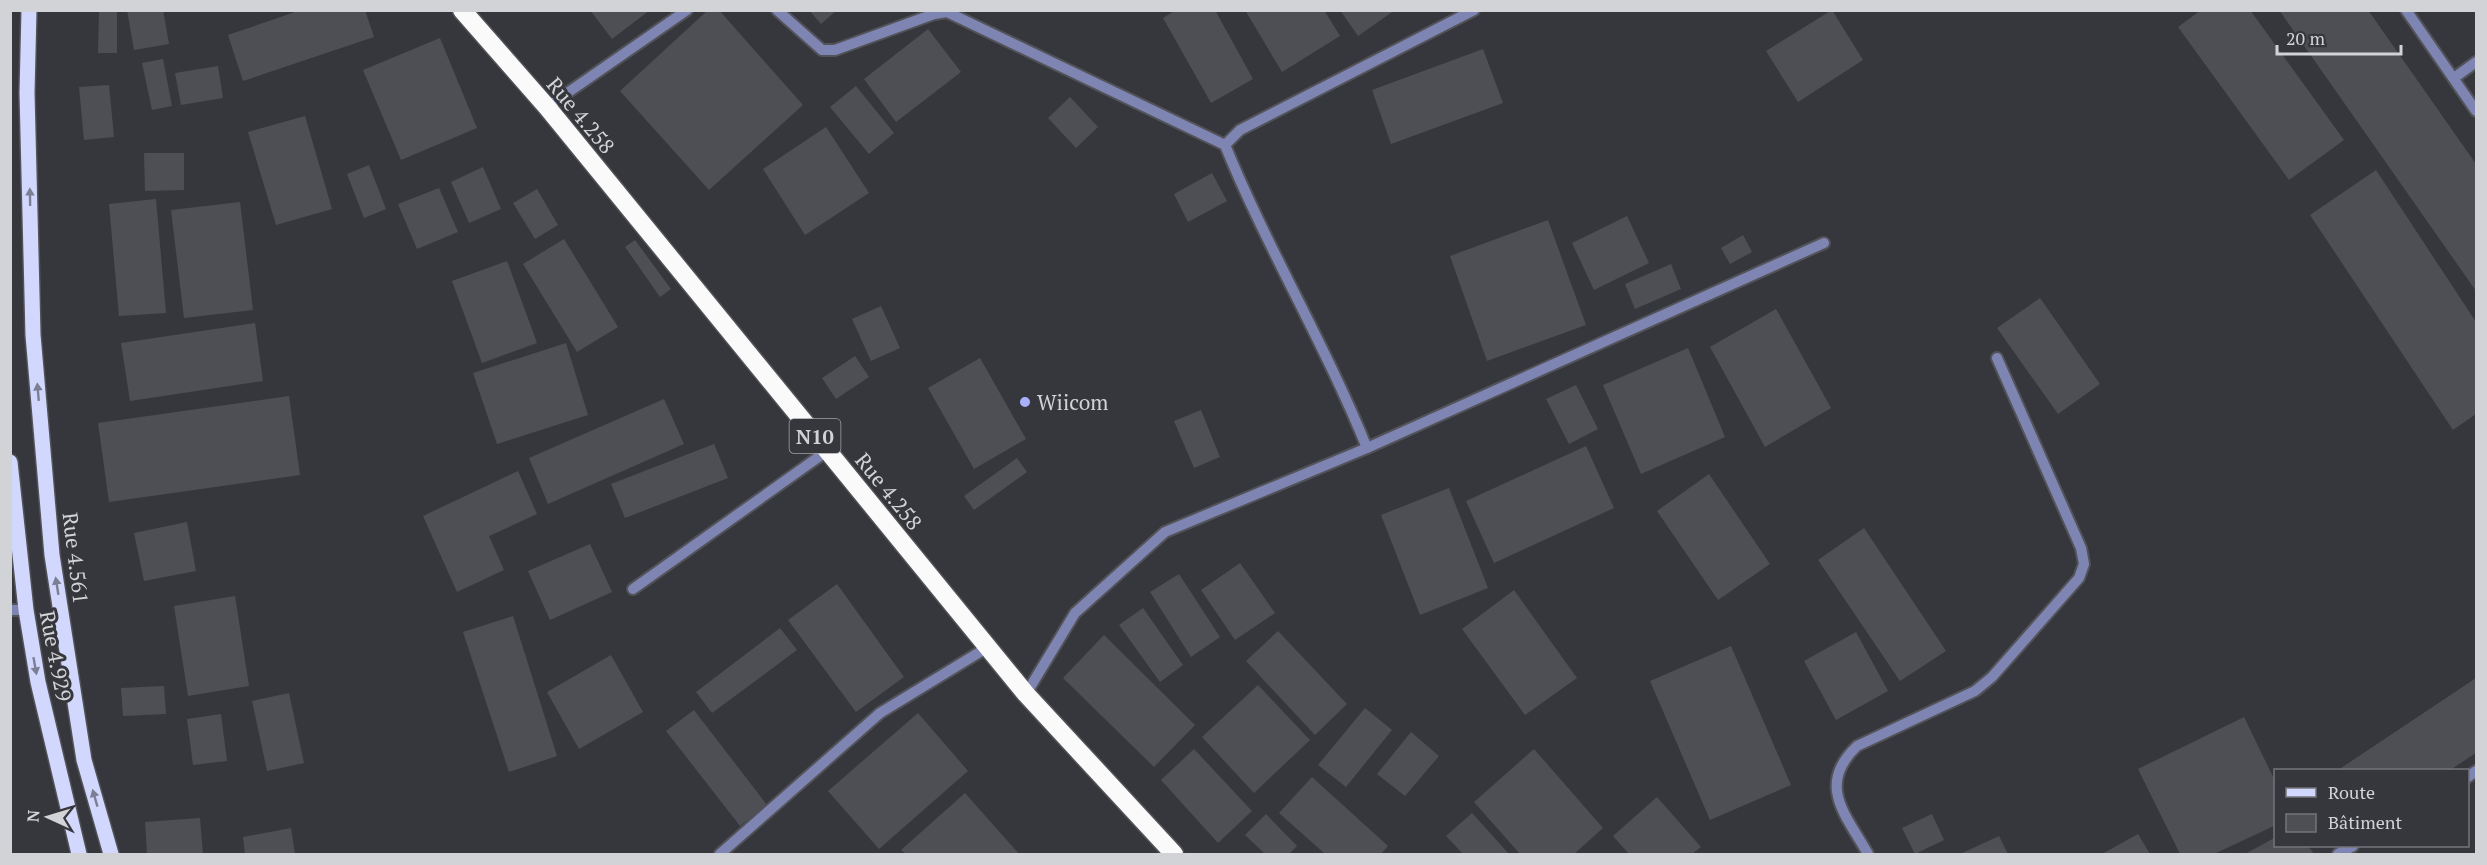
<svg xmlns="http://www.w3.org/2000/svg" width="2487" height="865" font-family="'PT Serif',serif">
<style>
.building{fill:#4e4f54}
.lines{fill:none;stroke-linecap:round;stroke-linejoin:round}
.minor-casing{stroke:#525358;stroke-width:14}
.major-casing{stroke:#525358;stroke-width:18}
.highway-casing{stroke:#525358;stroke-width:21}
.minor{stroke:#7f85b3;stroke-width:10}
.major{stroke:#d2d7fd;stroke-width:15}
.highway{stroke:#fafafa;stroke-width:18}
.oneway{fill:#7c7f93}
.poi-dot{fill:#a8b0fc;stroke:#36373c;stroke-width:2}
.labels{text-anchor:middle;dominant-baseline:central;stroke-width:6;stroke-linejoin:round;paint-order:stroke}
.shield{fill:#36373c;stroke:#a3a4a8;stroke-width:1.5}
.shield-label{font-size:20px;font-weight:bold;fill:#d2d3d6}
.street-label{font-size:21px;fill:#d2d3d6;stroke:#36373c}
.poi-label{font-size:21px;fill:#d2d3d6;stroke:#36373c;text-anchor:start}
</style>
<rect width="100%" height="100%" fill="#36373c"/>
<path class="building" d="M99,10H117V53H98Z
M127,10H163L169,44L134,50Z
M301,10H365L374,37L243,81L228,35Z
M590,10H650L612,39Z
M708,10H719L803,105L709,190L620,91Z
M809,10H837L821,24Z
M1176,10H1215L1253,79L1211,103L1163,18Z
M1245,10H1324L1340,36L1282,72Z
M1340,10H1395L1358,36Z
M1832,10L1863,60L1798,102L1766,51Z
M2201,10H2250L2344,140L2289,180L2178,27Z
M2279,10H2368L2476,164V291Z
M928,29L961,72L896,122L864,79Z
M440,38L477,128L401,160L363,70Z
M1483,49L1503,103L1391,144L1372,90Z
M163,59L172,106L152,110L142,63Z
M218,66L223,98L181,105L175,73Z
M109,85L114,137L84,140L79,87Z
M856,86L894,133L869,154L830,107Z
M1070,97L1098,127L1076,148L1048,118Z
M305,116L332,209L276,225L248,132Z
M826,127L869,193L805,235L763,169Z
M144,153H184V190L145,191Z
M369,165L386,209L364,218L347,174Z
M483,167L501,209L469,223L451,182Z
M2376,170L2476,322V414L2453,430L2310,215Z
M1212,173L1227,201L1188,222L1174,194Z
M439,188L458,232L417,249L398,204Z
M537,189L558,225L535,239L513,203Z
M156,199L166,313L119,316L109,204Z
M240,202L253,310L184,318L171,210Z
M1627,216L1649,263L1594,290L1572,243Z
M1548,220L1586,325L1487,361L1450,256Z
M1743,235L1752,252L1730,264L1721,248Z
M564,239L618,327L577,352L523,264Z
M635,240L671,289L660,297L625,247Z
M507,261L537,343L482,363L452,281Z
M1671,264L1681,289L1635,309L1625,284Z
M2040,298L2100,384L2058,414L1997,328Z
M881,306L900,348L871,361L852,319Z
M1776,309L1831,408L1765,447L1710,347Z
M255,323L263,381L130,401L121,343Z
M566,343L588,415L497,444L473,373Z
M1688,348L1725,437L1641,474L1603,385Z
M855,356L869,377L836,399L822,378Z
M980,358L1026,439L974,469L928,388Z
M1576,385L1598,429L1569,444L1546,399Z
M289,396L300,475L109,502L98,423Z
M664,399L684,444L548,504L529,458Z
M1201,410L1220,457L1194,468L1174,421Z
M714,444L728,478L625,518L611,484Z
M1586,446L1614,508L1494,563L1466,501Z
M1017,458L1027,472L974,510L964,496Z
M518,471L537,514L489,536L504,570L457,592L423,516Z
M1709,474L1770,564L1718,600L1657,511Z
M1449,488L1488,588L1420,615L1381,515Z
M187,522L196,571L144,581L134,533Z
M1864,528L1946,651L1900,681L1818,560Z
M590,544L612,592L550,620L528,571Z
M1240,563L1275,613L1235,640L1201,590Z
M1179,574L1220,637L1191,657L1150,592Z
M837,584L904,677L856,712L788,620Z
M1514,590L1577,678L1525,715L1462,629Z
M235,596L249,686L188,696L174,606Z
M1143,608L1183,665L1160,682L1119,625Z
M513,616L557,756L509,772L463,632Z
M780,628L797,650L712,713L696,692Z
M1278,631L1347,704L1315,735L1246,661Z
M1856,632L1888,691L1836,720L1804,661Z
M1104,635L1195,725L1154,767L1063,678Z
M1731,646L1791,785L1710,820L1650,681Z
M611,655L643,712L579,749L547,692Z
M2476,678V753L2450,770H2338Z
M1258,685L1310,740L1254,793L1202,737Z
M164,686L166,714L123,716L121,688Z
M289,693L304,763L267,771L252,701Z
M1365,708L1392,730L1346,787L1318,765Z
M694,710L767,805L740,826L666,731Z
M918,713L968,771L879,849L828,791Z
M221,714L227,761L193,765L187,719Z
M2244,717L2276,783V825L2214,854H2180L2138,769Z
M1411,732L1439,756L1405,796L1377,774Z
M1194,749L1252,811L1218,843L1161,780Z
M1534,749L1603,828L1574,854H1520L1474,802Z
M1312,777L1388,846L1381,854H1325L1279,813Z
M965,793L1019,854H906L901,850Z
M1657,797L1701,847L1692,854H1629L1613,836Z
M1472,813L1509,854H1463L1446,836Z
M1266,814L1297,846L1289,854H1265L1245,835Z
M1932,814L1944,840L1915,854L1902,828Z
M200,818L203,854H147L145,822Z
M291,828L295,854H245L243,837Z
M2138,834L2150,854H2102Z
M1999,836L2008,854H1960Z
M2276,837V846H2308L2314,854H2245Z"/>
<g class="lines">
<g class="minor-casing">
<path id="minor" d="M777,10L822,50H835L934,14L947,12L1225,145
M2406,10L2476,111
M2454,78L2476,62
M547,107L687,10
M1367,448C1325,344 1267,248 1225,145L1240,130L1474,10
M633,589L827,451
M10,610H26
M1026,694L1075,613L1165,532L1367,448L1824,243
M2468,777L2476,771
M720,854L880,713L988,647
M1868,854C1846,815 1816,785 1857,746L1975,691L1992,677L2079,578L2084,564L2081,548L1997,358
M2338,854L2353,846"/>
</g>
<g class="major-casing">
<path id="major" d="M29,10L27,93L33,335L52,555L84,760L111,854
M10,462L26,610L38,682L79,854"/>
</g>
<g class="highway-casing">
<path id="highway" d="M462,10L547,107L1026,694L1174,854"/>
</g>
<use href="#minor" class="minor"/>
<use href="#major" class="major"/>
<use href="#highway" class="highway"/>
</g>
<defs><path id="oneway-solid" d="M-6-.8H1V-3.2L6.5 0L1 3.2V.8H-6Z" transform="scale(1.5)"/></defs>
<g class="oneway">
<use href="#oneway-solid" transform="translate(30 197) rotate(-91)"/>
<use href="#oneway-solid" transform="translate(38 392) rotate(-95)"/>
<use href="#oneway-solid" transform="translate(57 586) rotate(-99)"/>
<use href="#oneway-solid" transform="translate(35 666) rotate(80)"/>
<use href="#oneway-solid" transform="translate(95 798) rotate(-106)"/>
</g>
<circle class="poi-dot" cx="1025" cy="402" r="6"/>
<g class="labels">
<rect class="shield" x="789.5" y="419" width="51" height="34" rx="4.5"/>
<g class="shield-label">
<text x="815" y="436">N10</text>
</g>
<g class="street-label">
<text transform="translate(581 115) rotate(50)">Rue 4.258</text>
<text transform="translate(889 491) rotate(51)">Rue 4.258</text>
<text transform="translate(76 558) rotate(83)">Rue 4.561</text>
<text transform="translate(56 656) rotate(79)">Rue 4.929</text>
</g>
<g class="poi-label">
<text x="1037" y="402">Wiicom</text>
</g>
</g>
<rect width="2487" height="865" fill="none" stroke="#d2d3d6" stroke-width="24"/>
<rect x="2274" y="769" width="195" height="78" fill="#36373c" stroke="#74757a" stroke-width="1.5"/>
<rect x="2286" y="788" width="30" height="9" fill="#d2d7fd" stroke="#74757a" stroke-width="1.5"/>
<text x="2328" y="799" font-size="18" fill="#d2d3d6">Route</text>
<rect x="2286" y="814" width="30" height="18" fill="#4e4f54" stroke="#74757a" stroke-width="1.5"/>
<text x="2328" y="829" font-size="18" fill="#d2d3d6">Bâtiment</text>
<g transform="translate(48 817) rotate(274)" stroke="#36373c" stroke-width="4.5" paint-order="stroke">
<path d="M0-4.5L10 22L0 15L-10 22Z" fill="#d2d3d6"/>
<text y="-9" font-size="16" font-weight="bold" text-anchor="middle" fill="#d2d3d6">N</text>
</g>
<path d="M2277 45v9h124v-9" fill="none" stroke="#d2d3d6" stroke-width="3"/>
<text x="2286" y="45" font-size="18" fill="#d2d3d6" stroke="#36373c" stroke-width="4.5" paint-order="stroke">20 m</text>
</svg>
